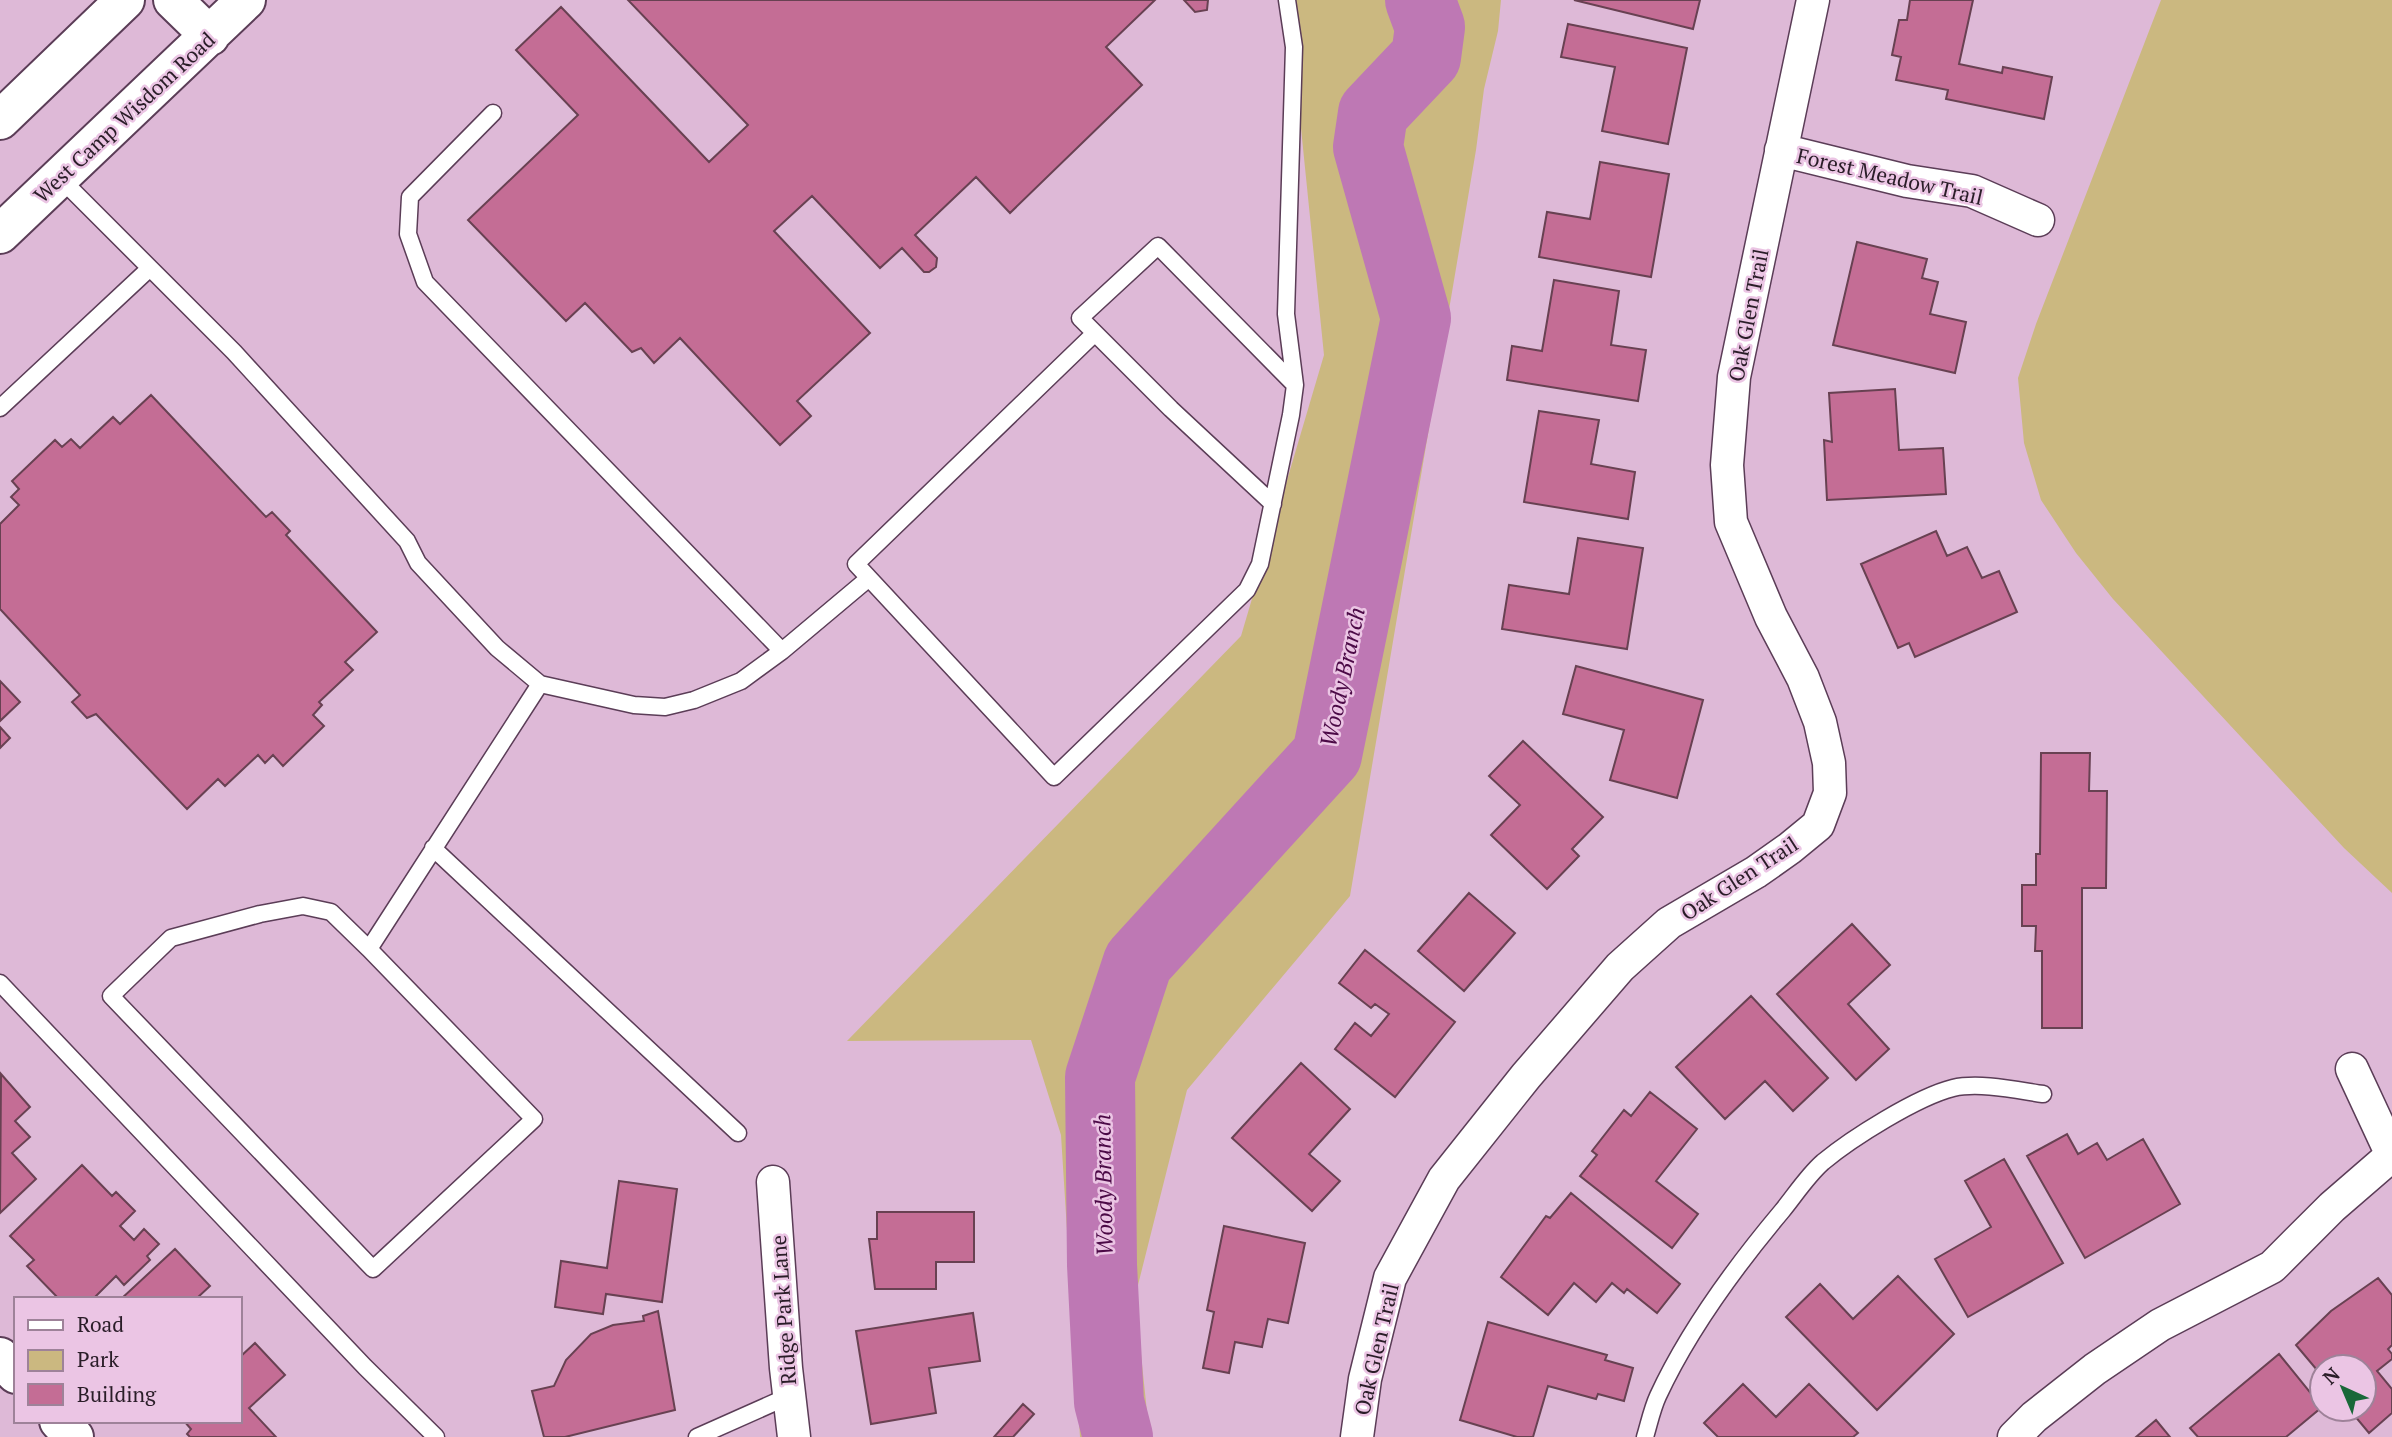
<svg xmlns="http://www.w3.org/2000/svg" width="2392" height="1437" font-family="'PT Serif',serif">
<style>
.green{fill:#cbb880}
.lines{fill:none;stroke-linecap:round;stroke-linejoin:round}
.river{stroke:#be78b4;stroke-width:70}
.building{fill:#c46d95;stroke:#684152;stroke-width:2}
.lane-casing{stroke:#5b3d57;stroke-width:19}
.street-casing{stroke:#5b3d57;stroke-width:35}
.secondary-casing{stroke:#5b3d57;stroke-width:42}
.lane{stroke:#fff;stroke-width:16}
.street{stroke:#fff;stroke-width:32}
.secondary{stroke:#fff;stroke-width:38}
.labels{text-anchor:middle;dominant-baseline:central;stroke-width:5;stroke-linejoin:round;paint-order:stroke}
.street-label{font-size:21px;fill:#2a1d28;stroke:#ebc5e4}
.water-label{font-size:23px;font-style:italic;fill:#4b0946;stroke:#ebc5e4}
</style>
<rect width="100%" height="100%" fill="#deb9d7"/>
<path class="green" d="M1288,0H1501L1498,31L1484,89L1476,150L1350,896L1187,1090L1135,1297L1149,1431L1137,1437H1080L1061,1135L1031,1040L847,1041L1241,636L1324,355Z
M2161,0H2392V893L2344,848L2113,599L2076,553L2041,500L2024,443L2018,378L2036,324Z"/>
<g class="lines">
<path class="river" d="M1118,1437L1109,1402L1102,1265L1100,1077L1138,962L1327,755L1416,318L1368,147L1373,113L1426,57L1430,27L1420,0"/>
</g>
<path class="building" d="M628,0H1155L1106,47L1142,85L1010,213L976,177L915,235L937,258L936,267L929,272H924L902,248L880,268L812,196L774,231L870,333L797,401L811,416L780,445L680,338L654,363L641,348L632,352L585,303L566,321L468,220L578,115L516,50L561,7L709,162L748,125Z
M1184,0H1208L1207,10L1195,12Z
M1574,0H1700L1693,29Z
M1910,0H1973L1959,64L2002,73L2003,67L2052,77L2044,119L1946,99L1948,90L1896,80L1901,57L1892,55L1899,20H1907Z
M1568,24L1687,48L1668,144L1602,131L1615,67L1561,57Z
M1600,162L1669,174L1651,277L1539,257L1547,212L1590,219Z
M1857,242L1927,259L1922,278L1938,282L1930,314L1966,322L1955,373L1833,345Z
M1554,280L1619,291L1611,345L1646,350L1638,401L1507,380L1512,346L1542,351Z
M1895,389L1899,450L1943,448L1946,494L1827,500L1824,440L1832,442L1829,393Z
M151,395L266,517L272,512L290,531L286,535L377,632L345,662L353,670L319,702L322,705L313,715L324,726L283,766L273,755L265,763L258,755L225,786L218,779L187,809L96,714L87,718L72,702L80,695L0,609V524L19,505L11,497L19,489L12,481L55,440L62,447L71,439L80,448L113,417L120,424Z
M1539,411L1599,420L1591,464L1635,472L1628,519L1524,502Z
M1936,531L1947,556L1967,547L1982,578L1999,571L2017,612L1915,657L1909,643L1898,648L1861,564Z
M1578,538L1643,548L1627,649L1502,629L1509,585L1569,594Z
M1576,666L1703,700L1677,798L1610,780L1624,730L1563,714Z
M0,681L20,702L0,721Z
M0,727L10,738L0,748Z
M1523,741L1603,817L1572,849L1579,856L1547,889L1491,835L1520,805L1489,776Z
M2041,753H2090L2089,791H2107L2106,888H2082V1028H2042V951H2035L2036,926H2022V885H2036V854H2040Z
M1469,893L1515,933L1464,991L1418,951Z
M1852,924L1890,965L1848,1004L1889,1049L1856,1080L1777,994Z
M1365,950L1455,1022L1395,1097L1335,1049L1355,1023L1371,1036L1389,1014L1375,1004L1371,1008L1339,983Z
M1751,996L1828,1078L1793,1111L1765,1081L1725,1119L1676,1067Z
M1301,1063L1350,1109L1309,1154L1340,1181L1312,1211L1232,1138Z
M1,1074L30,1107L15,1121L30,1137L12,1153L36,1179L0,1213Z
M1650,1092L1697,1129L1656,1181L1698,1214L1672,1248L1580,1176L1597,1155L1592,1151L1624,1110L1631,1116Z
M2067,1134L2078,1154L2097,1143L2107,1160L2143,1139L2180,1204L2085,1258L2027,1156Z
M2004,1159L2063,1263L1968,1317L1935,1259L1991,1227L1965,1181Z
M82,1165L112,1196L116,1192L135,1211L120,1226L134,1240L144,1229L159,1244L147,1256L150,1260L124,1285L116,1276L93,1299H59L27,1266L34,1260L10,1236Z
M619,1181L677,1189L662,1302L606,1294L603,1314L555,1307L561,1261L607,1268Z
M1571,1193L1680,1284L1657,1313L1627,1289L1624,1293L1612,1283L1596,1302L1574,1283L1548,1315L1501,1277L1546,1216L1550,1218Z
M877,1212H974V1262H936V1289H875L869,1239H877Z
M1224,1226L1305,1243L1288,1323L1268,1319L1262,1347L1235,1342L1229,1373L1203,1368L1214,1312L1207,1310Z
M175,1249L210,1286L196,1299H121Z
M1898,1276L1954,1334L1877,1410L1786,1317L1820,1284L1853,1319Z
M2378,1278L2392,1295V1345L2388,1349L2392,1354V1359L2377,1371L2392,1389V1413L2369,1433L2349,1409H2364V1367H2322V1376L2296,1345L2331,1311Z
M658,1311L675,1410L565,1437H544L532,1391L554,1386L566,1360L591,1334L613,1325L644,1321L643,1316Z
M973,1313L980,1361L929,1368L936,1413L871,1424L856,1331Z
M1488,1322L1607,1355L1605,1360L1633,1368L1624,1401L1598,1394L1596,1399L1548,1386L1533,1437H1517L1460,1420Z
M255,1343L285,1375L249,1408L276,1437H190L187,1434L191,1429L184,1421H240V1357Z
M2279,1354L2322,1407L2286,1437H2198L2190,1428Z
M1743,1384L1776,1417L1809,1384L1858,1433L1853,1437H1718L1704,1423Z
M1023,1404L1034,1414L1013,1437H994Z
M2156,1420L2170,1437H2136Z"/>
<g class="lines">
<g class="lane-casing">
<path id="lane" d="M493,113L410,197L408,234L425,282L782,651
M60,178L234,352L407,541L418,563L497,648L540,684L634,705L665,707L694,700L741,681L782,651L869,578L1054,777L1247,590L1260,564L1291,415L1295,385L1286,314L1294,47L1287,0
M1095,333L1171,409L1273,504
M0,408L150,268
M869,578L856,564L1095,333L1080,318L1158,246L1295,385
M433,848L738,1133
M369,949L331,912L303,906L260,914L171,938L111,996L373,1269L534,1119L369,949L540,684
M0,983L365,1367L436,1437
M697,1437L789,1396
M1645,1437C1649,1424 1652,1409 1658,1396C1689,1329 1735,1267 1782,1211C1795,1195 1808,1175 1823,1162C1852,1138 1917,1097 1953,1088C1979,1082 2016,1090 2043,1094"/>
</g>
<g class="street-casing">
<path id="street" d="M1781,150L1907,181L1972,191L2038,220
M2352,1069L2392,1155
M773,1182L786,1368L794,1437
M1357,1437L1365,1379L1390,1278L1444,1179L1526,1076L1620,967L1669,923L1756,872L1790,848L1818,825L1830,793L1829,763L1820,722L1803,678L1771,617L1731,522L1727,465L1734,377L1813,0
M2014,1437L2034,1417L2095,1369L2160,1325L2272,1267L2332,1207L2392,1155"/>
</g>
<g class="secondary-casing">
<path id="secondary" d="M173,0L210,36
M0,120L125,0
M0,234L246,0
M0,1357L16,1374
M59,1421L74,1437"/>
</g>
<use href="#lane" class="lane"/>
<use href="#street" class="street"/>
<use href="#secondary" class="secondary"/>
</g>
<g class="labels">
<g class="street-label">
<text transform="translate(124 117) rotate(-43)">West Camp Wisdom Road</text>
<text transform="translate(1890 176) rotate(13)">Forest Meadow Trail</text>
<text transform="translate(1748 315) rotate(-79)">Oak Glen Trail</text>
<text transform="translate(1739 878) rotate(-33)">Oak Glen Trail</text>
<text transform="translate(783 1310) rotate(-94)">Ridge Park Lane</text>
<text transform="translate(1376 1349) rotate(-77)">Oak Glen Trail</text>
</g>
<g class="water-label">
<text transform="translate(1342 677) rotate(-78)">Woody Branch</text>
<text transform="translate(1103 1185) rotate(-91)">Woody Branch</text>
</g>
</g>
<rect x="14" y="1297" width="228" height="126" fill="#ebc5e4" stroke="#9e8299" stroke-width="2"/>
<rect x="28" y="1320" width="35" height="10" fill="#ffffff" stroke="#9e8299" stroke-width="2"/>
<text x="77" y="1332" font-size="21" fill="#2a1d28">Road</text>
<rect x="28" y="1350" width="35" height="21" fill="#cbb880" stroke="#9e8299" stroke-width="2"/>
<text x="77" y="1367" font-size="21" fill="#2a1d28">Park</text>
<rect x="28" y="1384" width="35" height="21" fill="#c46d95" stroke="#9e8299" stroke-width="2"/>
<text x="77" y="1402" font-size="21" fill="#2a1d28">Building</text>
<g transform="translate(2343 1388) rotate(316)"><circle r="33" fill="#ebc5e4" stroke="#9e8299" stroke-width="2"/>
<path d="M0-5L12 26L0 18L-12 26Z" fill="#196838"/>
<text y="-10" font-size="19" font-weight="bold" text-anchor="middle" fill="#2a1d28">N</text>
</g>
</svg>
